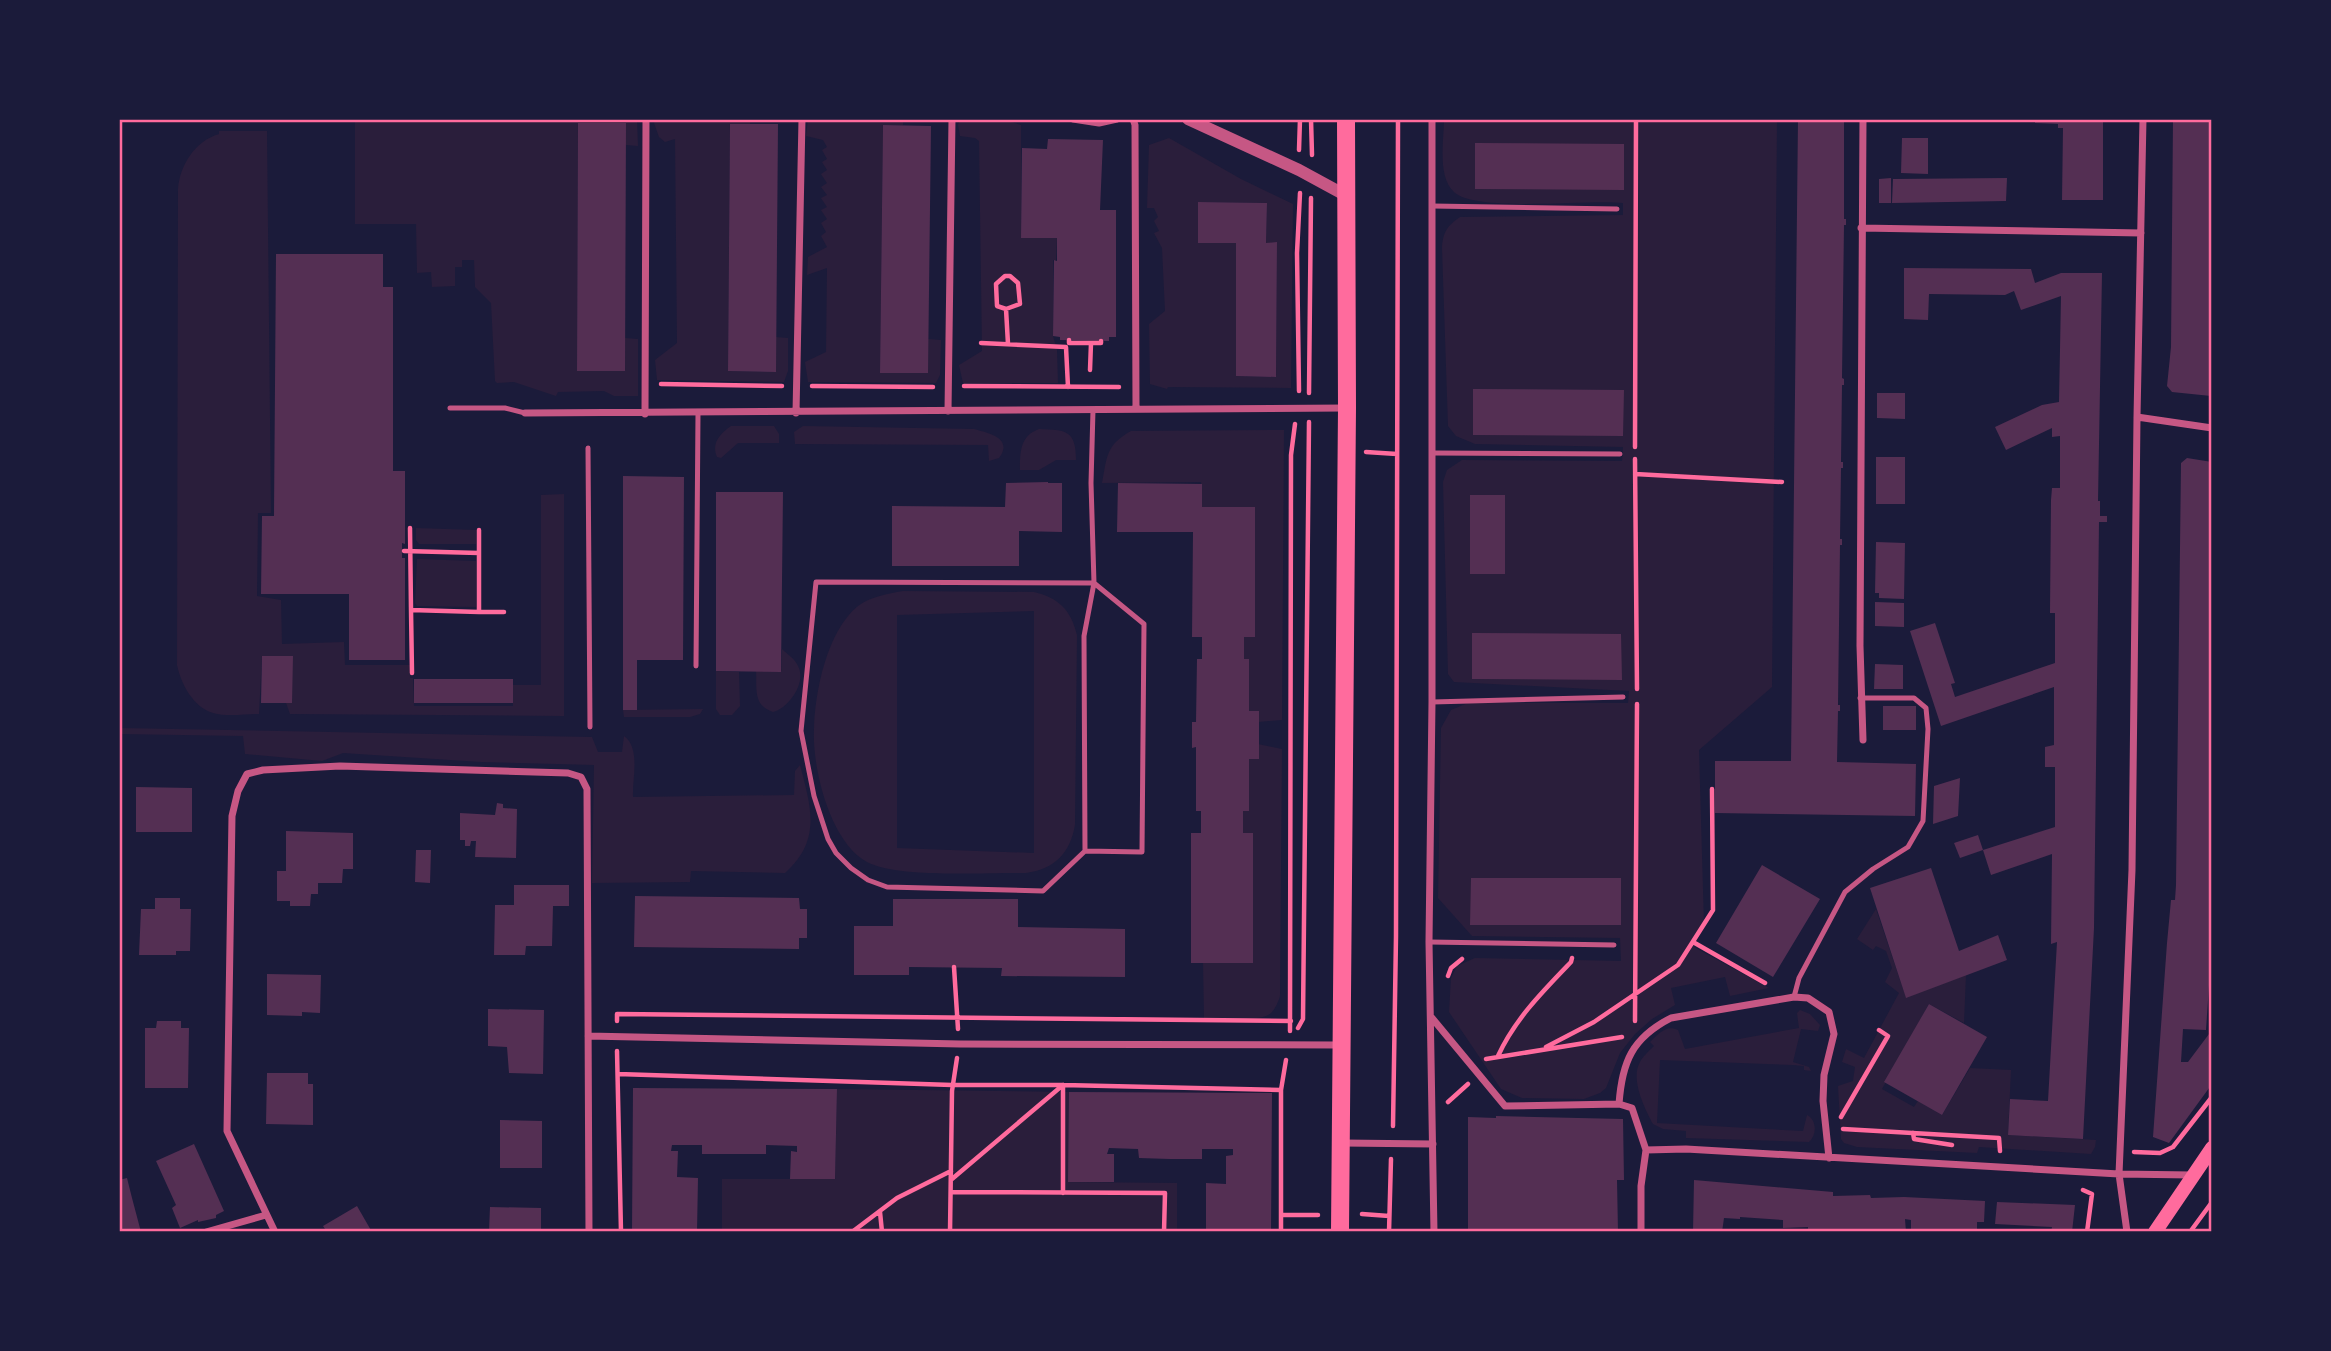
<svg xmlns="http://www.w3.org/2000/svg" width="2331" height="1351" font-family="'Sofia Sans Condensed',sans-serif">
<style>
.green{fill:#2a1e3b;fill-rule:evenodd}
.building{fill:#542f53}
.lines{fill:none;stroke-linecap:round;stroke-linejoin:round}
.path{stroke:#ff6b9d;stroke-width:4.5}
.service{stroke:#c65784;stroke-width:5}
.minor{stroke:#c65784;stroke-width:7}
.tertiary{stroke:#c65784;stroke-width:12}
.secondary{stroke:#ff6b9d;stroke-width:14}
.primary{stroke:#ff6b9d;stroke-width:18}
.neatline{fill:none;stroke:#ff6b9d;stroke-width:2.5}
</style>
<rect width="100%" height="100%" fill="#1b1b3a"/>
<path class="green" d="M355,119H637L638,146L626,145L578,123L577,370L625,338L638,339V396H614L604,391L558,392L556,396L514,382L497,383L495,381L491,303L475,287L474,260H462V267H455V286L432,287L431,272L417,273L416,224H355Z
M655,119H751L750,124H730L728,371L775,372L776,337L788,338V371L784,382L657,380L655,360L677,343L675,139L665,142L659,137L654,123Z
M808,119H903V125H883L880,372L928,373V339L941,340L940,375L936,383L808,382L805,362L826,352L827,268L807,275L808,257L827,247L821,236L826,232L821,223L827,219L821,210L827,207L821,198L827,195L821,187L827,183L821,174L827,170L822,162L827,159L822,150L827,147L823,140L806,136Z
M960,119H1002L1021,125V237L1057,238L1056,260H1053V336L1057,350L1058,383H963L959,365L982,351L979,141L975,138L960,136L958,125Z
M1444,119H1777L1772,687L1699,750L1704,924L1694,947L1769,988L1730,996L1725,977L1671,988L1675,1005L1652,1019L1635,1034L1620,1053L1606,1088L1600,1093L1584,1099L1522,1098L1501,1089L1449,1012L1451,978L1457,966L1475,958L1621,961L1620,938L1472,936L1438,898L1441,728L1451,710L1468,703H1628L1629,691L1454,682L1448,674L1443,482L1447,470L1462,460L1622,461L1623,447L1475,444L1456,436L1448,426L1442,248C1443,232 1447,226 1460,217L1623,215V203C1589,199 1476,213 1454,192C1437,176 1444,140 1444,119Z
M219,131H267L271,513H258L257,596L281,600L282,644L344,642L345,665H410V678H413L414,706H513V685H541V495L564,494V716L290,714L286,703H292V656H262L259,714C245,714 227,717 213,713C193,707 181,684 177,665L178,189C180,165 195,141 219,134Z
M1169,138L1241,179L1293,204L1291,388L1168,387L1167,389L1150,384L1149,324L1165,311L1162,248L1154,233L1159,231L1154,221L1158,217L1154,208H1147L1149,145ZM1198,202L1267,203L1266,243H1277L1276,377L1236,376V243H1198Z
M731,426H774L779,434V443H738L721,458L717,457C711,443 720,434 731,426Z
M803,426L974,429C988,433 1014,438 999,458L989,461L988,445L795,444L794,432Z
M1039,429C1066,430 1076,430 1076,460H1056L1039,470H1020C1020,452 1020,436 1039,429Z
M1284,430L1282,720L1258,722L1249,711L1243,658L1244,637L1202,507L1201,482L1102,483C1107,456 1106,445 1131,431Z
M416,528L476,530V544H419L416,540Z
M417,559L476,561V607L417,606L415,603Z
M903,591L1034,592C1059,598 1071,610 1077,635L1075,825C1070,853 1055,869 1026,873C987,872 900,879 867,862C830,842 812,768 814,729C815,691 827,631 858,606C872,596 887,594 903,591ZM1034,611V853L897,848V615Z
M782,649C787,654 795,659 798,666C807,682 789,708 773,712C753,705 757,690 756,671L781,672Z
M716,671L739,672L740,706L732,715H720L716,709Z
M703,709L700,714L690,717H624L623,710Z
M119,728L592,737L598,752H622L624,736C641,748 632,779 633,797L794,795L795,771L800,765C811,807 822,840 785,873L691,871L690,882L592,883L594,765L481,762L343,753L322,761L245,754L243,736L119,734Z
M1258,744L1282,749L1280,996C1278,1003 1274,1012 1268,1015C1255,1022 1219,1018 1204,1018L1203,962L1253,963V834L1243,833V811L1249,759Z
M1876,909L1906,997L1966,975L1964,1023L1929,1004L1882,1089L1914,1107L1918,1101L1942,1115L1970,1068L2011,1070L2008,1135L2096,1140L2095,1147L2091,1154L1979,1147L1977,1153L1857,1147L1844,1143L1841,1139L1838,1086L1853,1081L1855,1067L1842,1062L1846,1049L1864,1058L1899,993L1885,982L1892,968L1886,951L1876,946L1873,950L1857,939Z
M1800,1010L1810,1014L1820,1025L1818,1031L1801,1029L1793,1062L1809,1067L1811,1071L1804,1070V1066L1793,1065L1660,1060L1657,1123L1803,1131L1807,1115C1817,1120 1817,1135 1809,1142L1686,1138V1131L1663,1129L1653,1124C1645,1109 1631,1081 1639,1064C1642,1057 1648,1052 1654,1046L1650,1042C1658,1034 1667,1024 1678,1030L1685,1049L1799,1028L1797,1013Z
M837,1089L1069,1092V1182L1177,1183V1232H722V1179H835Z"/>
<path class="building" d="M1798,119H1844V219H1846V225H1844L1842,378L1844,379V385H1842L1841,462H1843V468H1841L1840,539H1842V545H1840L1838,705H1840V711H1838L1837,762L1916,764L1915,816L1715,813V761H1791Z
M2035,119H2103V200H2062L2063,128H2058V124L2035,123Z
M2173,119H2212L2211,396L2172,392L2167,386L2171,347Z
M578,123H626L625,371H577Z
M730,124H778L776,372L728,371Z
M883,125L931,126L928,373H880Z
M1902,138H1928V174L1901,173Z
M1048,139L1103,140L1100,210H1116V337H1109V341L1060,340V337L1053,336L1054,260L1057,261V238H1021L1022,148L1047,149Z
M1475,143L1624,144V190L1475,189Z
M1891,178V203H1879V179Z
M2007,178L2006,201L1892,203L1893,179Z
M1198,202L1267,203L1266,243L1277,242L1276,377L1236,376V243H1198Z
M276,254H383V287H393V471H405V544L402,543V558H405V660H349V594H261L262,516H274Z
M1904,268L2031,269L2035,283L2061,273H2102L2098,501H2100V516H2107V522H2099L2094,928L2083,1139L2008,1135L2010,1099L2048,1101L2057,942L2051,944L2052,854L1991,875L1983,850L2055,827V767H2045V747L2054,745V687L1941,726L1910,631L1935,623L1955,683L1951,684L1955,697L2055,663V613H2050L2051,500L2052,488H2060V436L2052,437V428L2006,450L1995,427L2042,405L2059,402L2061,296L2021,310L2014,291L2005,295L1929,294L1928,320L1904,319Z
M1473,389L1624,390L1623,436L1473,435Z
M1877,393H1905V419L1877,418Z
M1876,457H1905V504H1876Z
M2187,458L2212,462V941L2206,1030L2183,1029L2181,1062H2188L2212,1030V1084L2169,1143L2153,1137L2167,943L2171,900H2175L2176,885L2181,463Z
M623,476L684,477L683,660H637V710H623Z
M1048,482V483H1062V532L1019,531V566H892V506L1005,507L1006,483Z
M1118,483L1202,484V507H1255V637H1244V659H1249V711H1259V759H1249V811H1243V833H1253V963H1191V833H1201V811H1196V747L1192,748V722H1196L1197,659H1202V637H1192L1193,532H1117Z
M716,492H783L781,672L716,671Z
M1470,495H1505V574H1470Z
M1876,542L1905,543L1904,599L1879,598V593H1875Z
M1875,602L1904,603V627L1875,626Z
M1472,633L1621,634L1622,680L1472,679Z
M262,656H293L292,703H261Z
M1875,664L1903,665V689H1874Z
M414,679H513V703H414Z
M1883,706H1916V730H1883Z
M1960,778L1958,816L1933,824L1934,786Z
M136,787L192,788V832H136Z
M497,803L503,804V808L517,809L516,858L475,857L476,841H471L470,846H465V840H460V813L495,815Z
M286,831L353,833V869H343L342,883H318V894H311L310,906H290V901H277V871H286Z
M1978,835L1983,850L1960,858L1954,843Z
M416,850H431L430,883L415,882Z
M1762,865L1820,899L1773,977L1716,943Z
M1931,868L1959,951L1998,935L2007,960L1906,998L1870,888Z
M1471,878H1621V925H1470Z
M514,885H569V906H553L552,946H526L525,955H494L495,905H514Z
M635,896L799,898L800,909H807V938H799V949L634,947Z
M155,898H180V909H191L190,951H176V955H139L141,909H155Z
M893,899H1018V927L1125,929V977L1001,976L1002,968L909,967V975H854V926H893Z
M267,974L321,975L320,1013L302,1012V1016L267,1015Z
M1929,1004L1987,1037L1942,1115L1884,1082Z
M488,1009L544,1010L543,1074L509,1073L507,1047L488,1046Z
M157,1021H181V1028H189L188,1088H145V1028H156Z
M267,1073H308V1084H313V1125L266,1124Z
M633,1088L837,1089L835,1179H790L791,1151L797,1152V1146L766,1145V1154H702V1145H672L671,1151H678L677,1177L698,1178L697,1232H632Z
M1069,1092L1272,1093L1271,1232H1206V1183L1226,1184V1156L1233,1155V1149H1202V1159H1170L1139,1158L1138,1149L1109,1148L1107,1154H1114V1182H1068Z
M1496,1116L1623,1119L1624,1180H1617L1618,1232H1468V1117L1496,1118Z
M500,1120L542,1121V1168H500Z
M194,1144L224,1211L216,1215V1218L198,1222V1220L180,1228L172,1208L176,1205L156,1161Z
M127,1178L132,1198L141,1232H119V1180Z
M1694,1180L1833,1192V1196L1870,1195L1871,1198L1904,1197L1985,1201L1984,1222H1977V1232H1911V1220L1905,1219L1906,1232H1808V1227L1783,1228V1220L1740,1217V1219L1724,1218L1722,1232H1693Z
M1997,1202L2075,1205L2072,1232H2051L2052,1227L1995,1224Z
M357,1206L372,1232H327L323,1226Z
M490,1207L541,1208V1232H489Z"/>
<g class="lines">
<path class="path" d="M1311,119L1312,155
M1299,150L1300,119
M1006,309L1020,304L1018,283L1010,276H1005L996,284L997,306L1006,309L1008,344
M1069,340V343H1101V341
M981,343L1066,347L1068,387
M1090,370L1091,343
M661,384L782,386
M812,386L933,387
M964,386L1119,387
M1299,391L1297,253L1300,193
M1309,393L1311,198
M1635,447L1636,119
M1366,452L1397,454
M1635,459L1637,689
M1635,474L1782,482
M410,528L411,610
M479,530V612H504
M404,551L479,553
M412,673L411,610L479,612
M1693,942L1765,983
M954,967L958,1029
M1448,976L1451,968L1462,959
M617,1021V1014L1291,1021
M1635,1021L1637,704
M1298,1028L1303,1019L1309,422
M1290,1031L1291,455L1295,424
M1546,1047L1594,1022L1678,965L1713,910L1712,789
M617,1051L621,1232
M1498,1056C1515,1019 1543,991 1571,962L1572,958
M1486,1059L1622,1037
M618,1074L952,1085H1063L1281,1090
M1448,1102L1468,1084
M1841,1117L1888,1036L1879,1030
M1393,1126L1396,936L1398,119
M1843,1129L1999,1138L2000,1151
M1913,1133L1914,1139L1952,1145
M2134,1152L2160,1153L2173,1147L2212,1097
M952,1179L1063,1085V1193
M2083,1190L2092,1194L2087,1232
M951,1192L1165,1193L1164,1232
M880,1212L882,1232
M1362,1214L1389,1216
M1281,1215H1318
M852,1232L897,1198L951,1171
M950,1232L952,1091L957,1058
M1281,1232V1090L1286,1060
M1389,1232L1391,1159
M2190,1232L2212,1202"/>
<path class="service" d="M1432,206L1617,209
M450,408H505L525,413
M588,448L590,727
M1433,453L1620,454
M816,582L1094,583L1144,624L1142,852L1085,851L1043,891L887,887L868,880L851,868L836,853L828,839L814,796L801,731Z
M696,666L698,413
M1432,702L1623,697
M1085,851L1084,636L1094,583L1091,483L1093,410
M1429,942L1614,945
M1794,997L1799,978L1845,892L1873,869L1908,847L1923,821L1928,729L1926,708L1914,698H1860"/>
<path class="minor" d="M1073,119L1099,123L1117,119
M1133,119L1135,125L1136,409
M1432,119V702L1429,942L1434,1232
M1863,119L1860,646L1863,740
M1861,228L2141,233
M948,411L952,119
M525,413L1346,408
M796,413L802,119
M645,414L646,119
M2137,417L2212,428
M1432,1018L1505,1106L1619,1104L1632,1108L1646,1150L1641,1186V1232
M588,1036L960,1044L1339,1045
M1619,1104C1622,1062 1632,1038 1671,1018L1794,997L1808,998L1829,1012L1834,1034L1824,1075L1823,1101L1829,1158
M1343,1143L1433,1144
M1646,1150L1686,1149L2119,1174L2192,1175
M206,1232L266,1215
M275,1232L227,1131L232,816L238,791L247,774L263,770L340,766L568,773L581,777L587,789L589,1232
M2127,1232L2119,1174L2132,870L2137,417L2143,119"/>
<path class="tertiary" d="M1188,119L1299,170L1345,195"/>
<path class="secondary" d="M2155,1232L2212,1148"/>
<path class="primary" d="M1340,1232L1347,408L1346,119"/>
</g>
<rect width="2331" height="1351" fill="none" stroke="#1b1b3a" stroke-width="242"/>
<rect x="121" y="121" width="2089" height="1109" class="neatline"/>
</svg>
